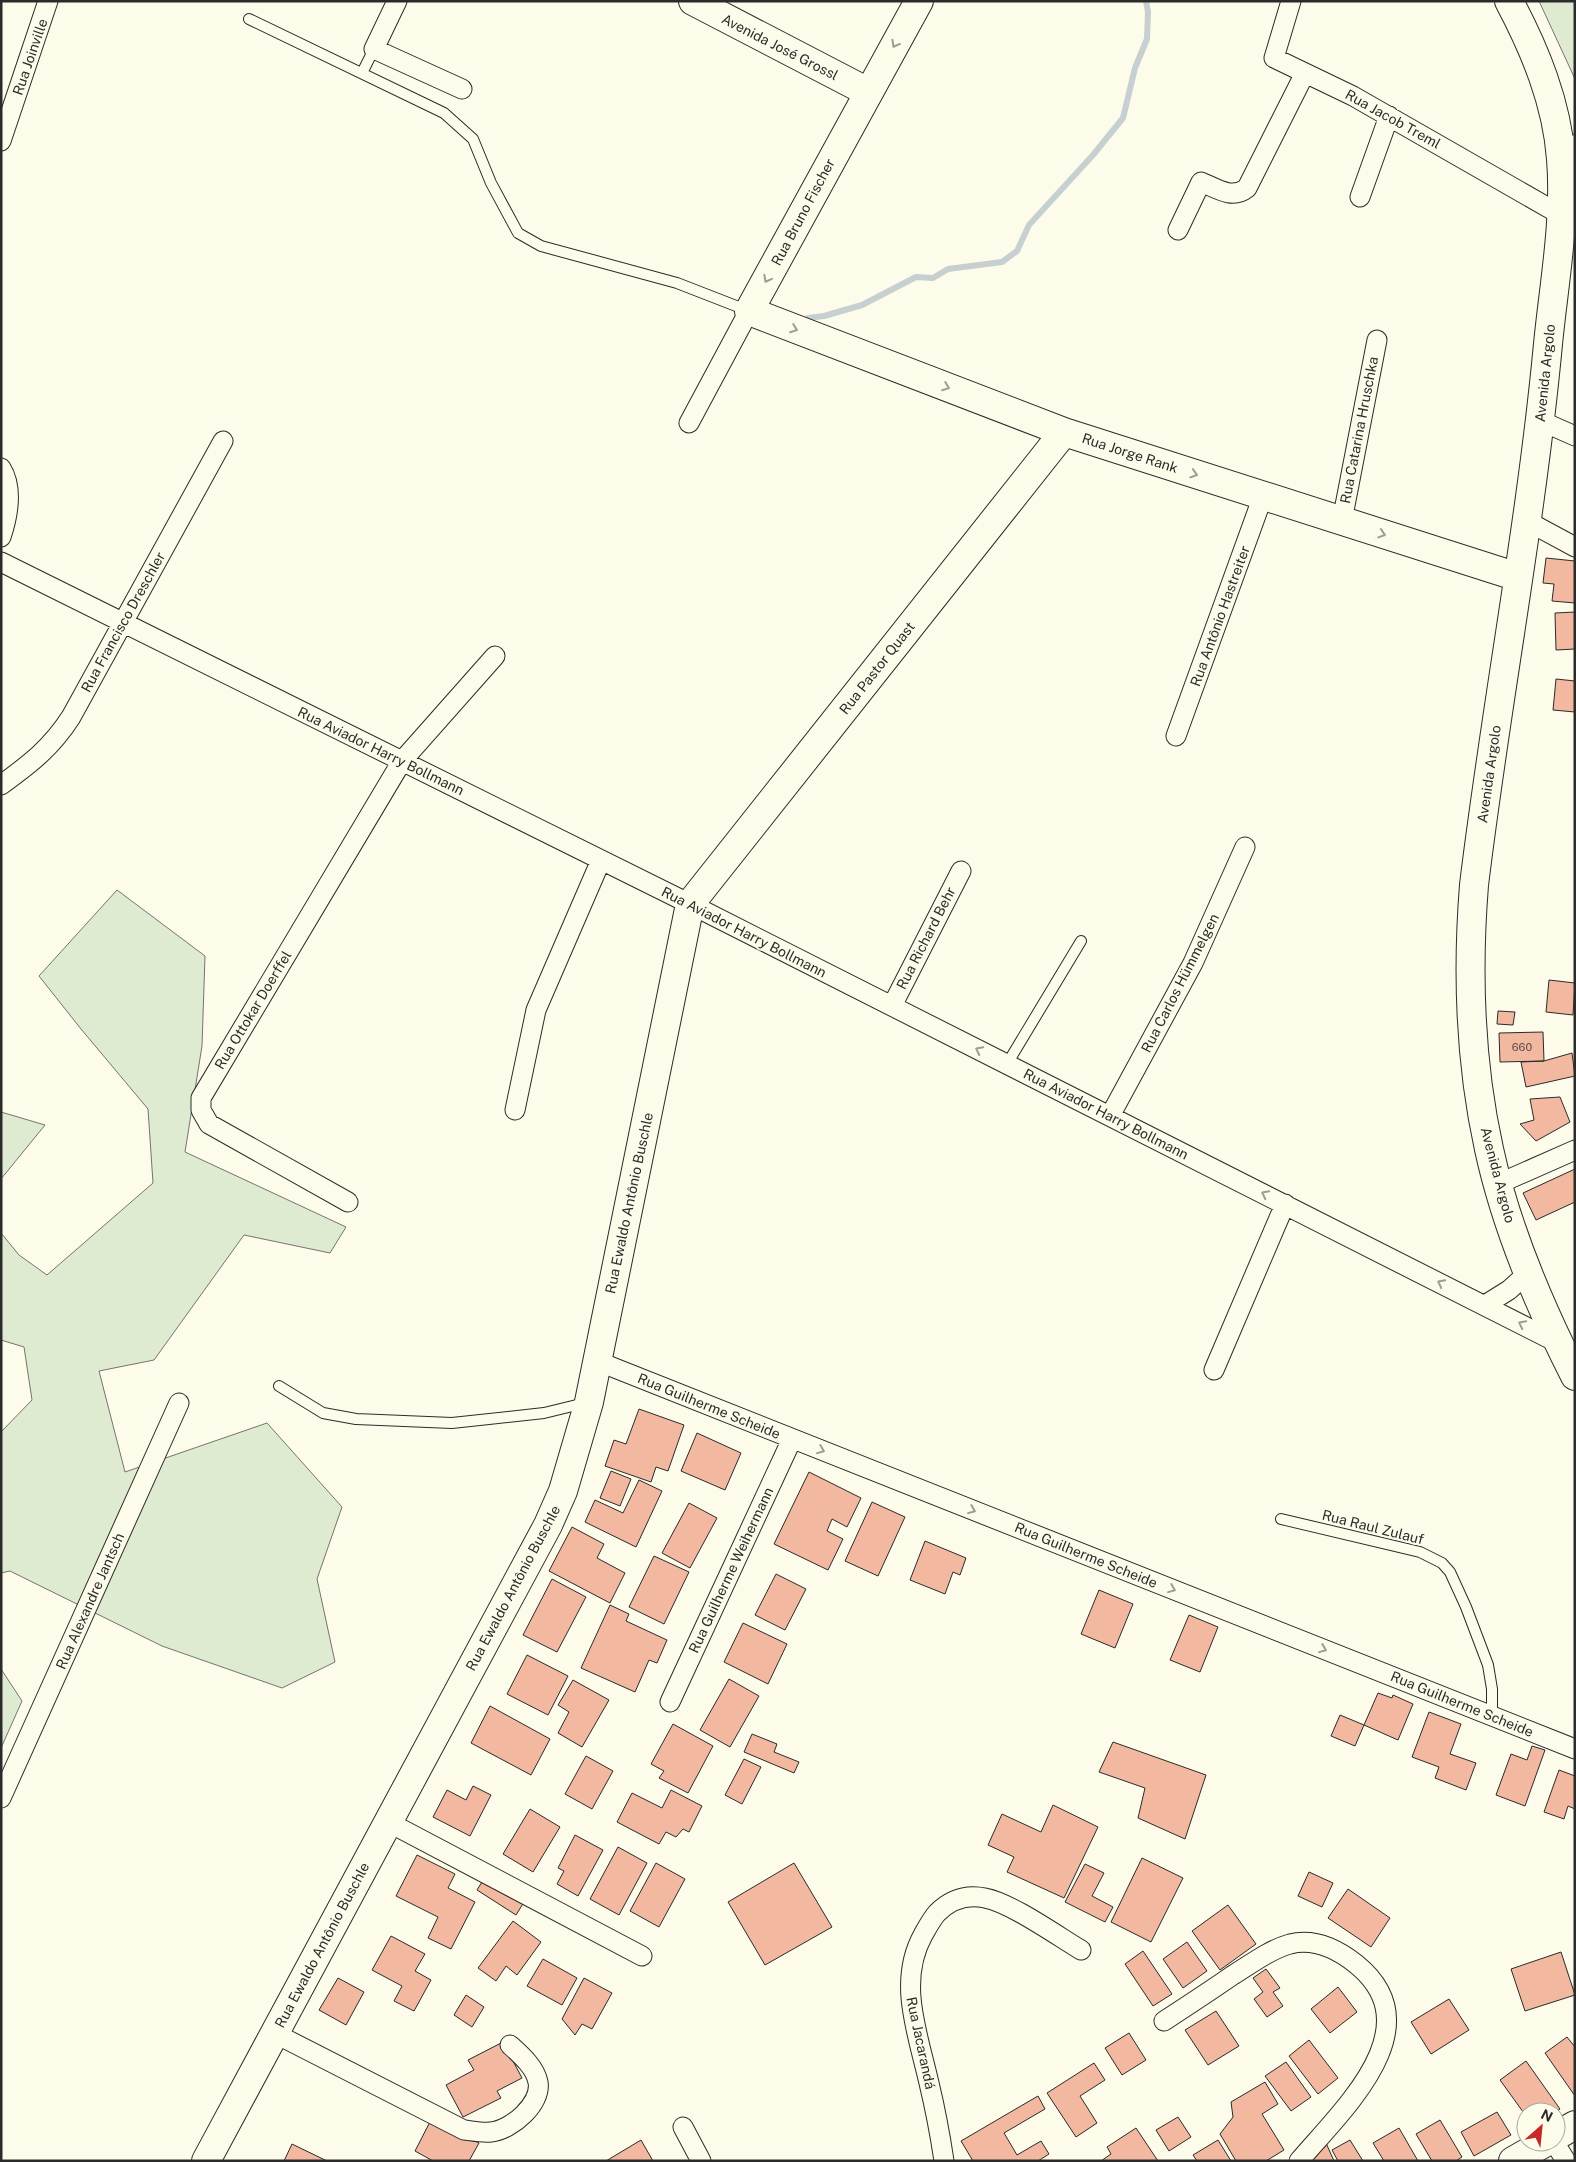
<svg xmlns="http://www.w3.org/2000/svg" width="1576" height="2162" font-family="'Public Sans',sans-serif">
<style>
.green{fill:#deebd1;stroke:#74746e}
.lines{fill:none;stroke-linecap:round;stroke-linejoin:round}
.stream{stroke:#c7d0d0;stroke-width:6}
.building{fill:#f2b8a0;stroke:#2b2b2b}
.lane-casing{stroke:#2b2b2b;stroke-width:12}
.street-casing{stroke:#2b2b2b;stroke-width:21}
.secondary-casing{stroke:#2b2b2b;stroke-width:30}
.lane{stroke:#fdfbea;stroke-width:10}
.street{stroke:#fdfbea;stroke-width:19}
.secondary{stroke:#fdfbea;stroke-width:28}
.oneway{stroke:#9e9d94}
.labels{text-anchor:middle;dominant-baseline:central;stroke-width:4;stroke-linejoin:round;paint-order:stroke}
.number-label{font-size:11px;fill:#5d4e48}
.street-label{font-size:14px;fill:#2b2b2b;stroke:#fdfbea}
</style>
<rect width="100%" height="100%" fill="#fdfbea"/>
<path class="green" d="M1539,1H1575V79Z
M117,890L205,956L202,1046L185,1152L346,1227L330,1253L244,1235L154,1360L99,1371L125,1472L267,1423L342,1507L317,1579L335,1662L282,1688L162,1646L10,1571L1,1573V1432L32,1400L24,1347L1,1340V1233L19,1255L47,1275L153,1183L148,1109L81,1029L39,976Z
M1,1112L45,1125L1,1179Z
M1,1669L22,1701L1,1748Z"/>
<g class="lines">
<path class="stream" d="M808,318L824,316L862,305L916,277L933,278L948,269L1002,262L1017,251L1029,225L1093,155L1123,118L1135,68L1147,39L1148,12L1146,1"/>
</g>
<path class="building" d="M1546,558L1575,561V603L1552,601L1554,584L1543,583Z
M1575,612V649L1556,650L1555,613Z
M1556,679L1575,681V712L1553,710Z
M1549,980L1575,983L1573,1015L1546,1012Z
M1498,1011L1515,1012L1513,1025L1497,1024Z
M1543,1032L1544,1061L1500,1062L1499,1033Z
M1572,1053L1575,1076L1526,1087L1521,1062L1544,1061Z
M1560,1097L1570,1122L1536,1141L1520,1124L1534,1120L1530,1099Z
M1575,1169V1202L1536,1220L1523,1193Z
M639,1409L684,1425L668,1471L656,1467L651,1482L605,1466L614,1440L626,1444Z
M697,1433L741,1453L725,1490L681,1471Z
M611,1471L631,1479L620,1506L600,1498Z
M809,1472L861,1498L847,1527L832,1519L827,1531L843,1539L828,1570L774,1544Z
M639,1480L662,1491L636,1547L585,1522L595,1500L623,1513Z
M872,1502L905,1517L878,1576L845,1561Z
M689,1503L717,1518L690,1568L662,1553Z
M572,1527L604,1544L597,1558L625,1573L610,1603L549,1571Z
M925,1541L966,1558L960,1575L953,1572L945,1594L910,1580Z
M654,1556L689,1572L664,1624L629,1607Z
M776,1574L806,1589L785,1630L755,1615Z
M552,1579L586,1597L557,1652L523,1635Z
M1099,1590L1133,1604L1115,1648L1081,1634Z
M610,1605L629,1614L626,1621L667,1640L657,1663L649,1660L635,1692L581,1668Z
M1189,1615L1218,1627L1200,1672L1170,1660Z
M743,1623L787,1644L768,1684L724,1662Z
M527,1655L568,1676L548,1715L507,1694Z
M729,1679L759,1696L730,1747L700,1730Z
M573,1680L609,1700L582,1747L558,1733L569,1712L558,1705Z
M1378,1693L1392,1698L1393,1695L1413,1704L1398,1740L1364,1725Z
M490,1706L550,1739L531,1775L471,1743Z
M1429,1712L1461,1724L1450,1754L1476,1763L1466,1790L1435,1778L1439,1767L1412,1757Z
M1340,1715L1364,1725L1355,1746L1331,1736Z
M673,1724L713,1746L688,1793L659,1778L664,1771L651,1764Z
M752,1734L777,1744L774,1752L799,1762L794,1773L744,1752Z
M1113,1742L1206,1775L1185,1839L1138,1818L1145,1788L1099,1772Z
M1532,1746L1545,1750L1525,1806L1496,1795L1511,1754L1527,1760Z
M586,1756L613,1771L592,1809L565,1794Z
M744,1759L761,1767L742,1804L725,1795Z
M1559,1770L1575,1776V1809L1568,1806L1564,1819L1544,1812Z
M473,1786L491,1795L470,1836L433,1817L447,1790L466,1800Z
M671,1790L702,1806L689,1832L683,1829L676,1837L666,1832L659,1844L617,1822L632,1793L662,1808Z
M1053,1805L1098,1827L1064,1898L1007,1872L1014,1857L988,1845L1002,1814L1041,1832Z
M530,1809L560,1827L533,1872L503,1854Z
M575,1835L603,1850L578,1896L557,1884L564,1871L558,1868Z
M618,1847L647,1863L619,1915L590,1899Z
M417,1855L455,1874L448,1888L475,1902L451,1949L428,1938L438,1917L396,1896Z
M1142,1858L1183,1878L1151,1942L1111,1922Z
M656,1863L685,1879L659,1927L630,1911Z
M794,1863L832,1927L765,1965L728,1902Z
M1085,1864L1104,1873L1092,1896L1113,1907L1105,1922L1065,1902Z
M1309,1872L1333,1883L1322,1907L1298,1896Z
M485,1877L524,1902L516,1915L477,1890Z
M1348,1889L1390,1918L1371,1947L1328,1918Z
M1228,1905L1256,1944L1220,1970L1192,1931Z
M513,1921L541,1942L517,1975L506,1966L496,1981L478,1968Z
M391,1936L425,1954L415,1971L431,1980L414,2011L394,2001L402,1986L372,1970Z
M1187,1942L1207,1971L1183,1988L1163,1959Z
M1143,1951L1172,1994L1153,2006L1125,1964Z
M1561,1952L1575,1995L1525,2011L1511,1969Z
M543,1959L577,1978L562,2005L527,1986Z
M1266,1969L1280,1988L1273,1992L1283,2006L1267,2017L1254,1999L1263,1992L1253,1978Z
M338,1978L364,1992L346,2025L319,2010Z
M584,1978L612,1993L592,2029L582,2024L575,2035L562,2019Z
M1338,1987L1357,2012L1330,2033L1311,2009Z
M466,1995L484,2007L472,2027L454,2015Z
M1449,1999L1469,2030L1431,2054L1411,2022Z
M1216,2011L1239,2046L1208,2065L1185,2030Z
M1129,2033L1146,2060L1122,2075L1105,2048Z
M1567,2037L1575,2047V2096L1545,2053Z
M1309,2040L1338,2078L1318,2094L1289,2056Z
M503,2042L522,2078L497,2091L501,2098L463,2117L446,2085L474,2070L468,2060Z
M1526,2061L1560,2109L1556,2112H1526V2116L1500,2080Z
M1286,2062L1311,2097L1291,2111L1265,2076Z
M1094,2063L1105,2080L1080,2096L1097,2123L1076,2137L1047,2093Z
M1265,2082L1278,2104L1262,2114L1284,2150L1266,2161H1236L1220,2134L1233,2117L1231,2102Z
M1038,2096L1045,2109L1004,2133L1017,2155L1041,2141L1049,2154L1038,2161H973L961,2141Z
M1497,2112L1511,2135L1474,2156L1461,2132Z
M1178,2117L1191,2137L1169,2151L1156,2130Z
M432,2118L479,2143L469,2161H433L415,2151Z
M1440,2120L1462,2157L1456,2161H1432L1416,2134Z
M1136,2128L1158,2161H1101L1111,2154L1107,2147Z
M1399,2128L1418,2161H1384L1373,2143Z
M641,2140L653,2161H606Z
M1218,2140L1231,2161H1197L1193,2155Z
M1350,2140L1363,2161H1338L1332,2150Z
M1326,2143L1334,2161H1309Z
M292,2144L327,2161H284Z"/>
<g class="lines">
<g class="lane-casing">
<path id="lane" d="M249,19L444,113L473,139L491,183L518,233L541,246L677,283L749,311
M362,73L374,49
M1565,154L1575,140
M1007,1064L1081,941
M279,1386L323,1413L356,1419L452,1423L544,1413L585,1403
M1281,1519L1420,1552L1442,1563L1450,1572L1466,1607L1488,1665L1492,1689V1716"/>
</g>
<g class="street-casing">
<path id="street" d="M397,1L374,49L462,89
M1291,1L1274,58L1353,96L1561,215
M1,141L48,1
M1360,197L1389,116
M1178,230L1201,182C1216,188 1232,200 1247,188L1305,73
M1541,421L1575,436
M689,423L749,311
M1,468C14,489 8,516 1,537
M1342,521L1377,340
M1527,521L1575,547
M1,562L690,904L1558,1343
M1176,736L1263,496
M1,785C30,764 51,748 71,717L223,441
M892,1006L961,871
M515,1110L536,1010L601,860
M1110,1116L1193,963L1245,847
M1498,1184L1575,1150
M348,1202L209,1124L201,1110V1098L402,761L495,656
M1485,1305L1509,1290L1528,1273
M597,1361L1575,1749
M1214,1370L1285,1204
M670,1702L792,1439
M1,1798L179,1403
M388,1822L642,1956
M1164,2021C1187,2006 1210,1991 1233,1975C1251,1964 1269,1950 1290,1944C1314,1938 1337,1949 1356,1964C1434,2027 1343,2109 1299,2161
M274,2033L464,2130C473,2131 482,2133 491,2132C512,2130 542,2103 538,2082C535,2067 521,2055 510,2045
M683,2127L701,2161
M1554,2142L1566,2161
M944,2161C940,2134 935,2108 929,2083C918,2034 897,1982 923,1935C927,1928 931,1920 937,1913C950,1900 966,1894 985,1898C1011,1903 1056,1935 1081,1950"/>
</g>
<g class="secondary-casing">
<path id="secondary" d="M693,1L868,92
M919,1L749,311L1064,432L1518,577
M1509,1C1535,50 1557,103 1561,159C1566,220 1554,283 1548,344C1531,525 1496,704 1474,885C1467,973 1470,1063 1489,1149C1506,1228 1539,1305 1575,1376
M1556,2136L1575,2125
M206,2161L548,1525L563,1491L589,1402L690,904L1064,432
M1513,2161L1546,2142"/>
</g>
<use href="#lane" class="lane"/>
<use href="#street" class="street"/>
<use href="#secondary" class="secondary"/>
</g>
<defs><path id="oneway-chevron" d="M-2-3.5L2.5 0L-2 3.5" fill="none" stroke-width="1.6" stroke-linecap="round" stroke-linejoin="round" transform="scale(1.25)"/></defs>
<g class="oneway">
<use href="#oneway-chevron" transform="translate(895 44) rotate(119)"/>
<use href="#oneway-chevron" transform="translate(767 279) rotate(118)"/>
<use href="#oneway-chevron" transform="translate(794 329) rotate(21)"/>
<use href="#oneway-chevron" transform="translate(946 387) rotate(21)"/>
<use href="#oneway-chevron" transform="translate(1194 474) rotate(18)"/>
<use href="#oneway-chevron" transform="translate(1382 534) rotate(18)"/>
<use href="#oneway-chevron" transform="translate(979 1050) rotate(-153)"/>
<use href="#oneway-chevron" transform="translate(1265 1194) rotate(-153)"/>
<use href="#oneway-chevron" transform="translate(1441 1283) rotate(-153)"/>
<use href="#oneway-chevron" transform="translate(1522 1324) rotate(-153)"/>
<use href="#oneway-chevron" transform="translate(821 1450) rotate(22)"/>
<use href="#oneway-chevron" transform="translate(972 1510) rotate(22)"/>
<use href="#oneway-chevron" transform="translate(1172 1589) rotate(22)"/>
<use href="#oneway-chevron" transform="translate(1323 1649) rotate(22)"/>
</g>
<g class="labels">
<g class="number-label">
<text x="1522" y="1047">660</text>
</g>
<g class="street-label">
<text transform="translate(780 47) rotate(27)">Avenida José Grossl</text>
<text transform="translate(30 57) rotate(-71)">Rua Joinville</text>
<text transform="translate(1393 119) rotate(29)">Rua Jacob Treml</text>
<text transform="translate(803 212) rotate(-62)">Rua Bruno Fischer</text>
<text transform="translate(1545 373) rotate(-84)">Avenida Argolo</text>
<text transform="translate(1359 430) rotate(-79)">Rua Catarina Hruschka</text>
<text transform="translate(1130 453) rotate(18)">Rua Jorge Rank</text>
<text transform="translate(1220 616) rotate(-70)">Rua Antônio Hastreiter</text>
<text transform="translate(123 622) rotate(-61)">Rua Francisco Dreschler</text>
<text transform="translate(877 668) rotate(-52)">Rua Pastor Quast</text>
<text transform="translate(381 751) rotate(26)">Rua Aviador Harry Bollmann</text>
<text transform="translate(1489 774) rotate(-82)">Avenida Argolo</text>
<text transform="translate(744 932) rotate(27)">Rua Aviador Harry Bollmann</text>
<text transform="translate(926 938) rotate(-63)">Rua Richard Behr</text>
<text transform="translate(1180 983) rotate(-63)">Rua Carlos Hümmelgen</text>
<text transform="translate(253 1010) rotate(-59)">Rua Ottokar Doerffel</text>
<text transform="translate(1106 1114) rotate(27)">Rua Aviador Harry Bollmann</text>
<text transform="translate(1498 1175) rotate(75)">Avenida Argolo</text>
<text transform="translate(629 1203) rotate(-78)">Rua Ewaldo Antônio Buschle</text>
<text transform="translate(709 1406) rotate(22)">Rua Guilherme Scheide</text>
<text transform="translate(1373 1527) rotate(14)">Rua Raul Zulauf</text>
<text transform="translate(1086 1555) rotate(22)">Rua Guilherme Scheide</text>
<text transform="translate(731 1570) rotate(-65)">Rua Guilherme Weihermann</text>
<text transform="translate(513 1588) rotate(-62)">Rua Ewaldo Antônio Buschle</text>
<text transform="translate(90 1601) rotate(-66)">Rua Alexandre Jantsch</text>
<text transform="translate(1462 1704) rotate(22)">Rua Guilherme Scheide</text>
<text transform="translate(322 1945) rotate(-62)">Rua Ewaldo Antônio Buschle</text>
<text transform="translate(921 2043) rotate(78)">Rua Jacarandá</text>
</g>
</g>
<rect width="1576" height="2162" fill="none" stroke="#2b2b2b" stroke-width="5"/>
<g transform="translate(1541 2127) rotate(27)"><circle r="24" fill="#fdfbea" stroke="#a9a89e"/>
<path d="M0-4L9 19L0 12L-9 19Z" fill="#c62828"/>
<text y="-8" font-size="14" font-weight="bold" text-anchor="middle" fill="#2b2b2b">N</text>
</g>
</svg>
